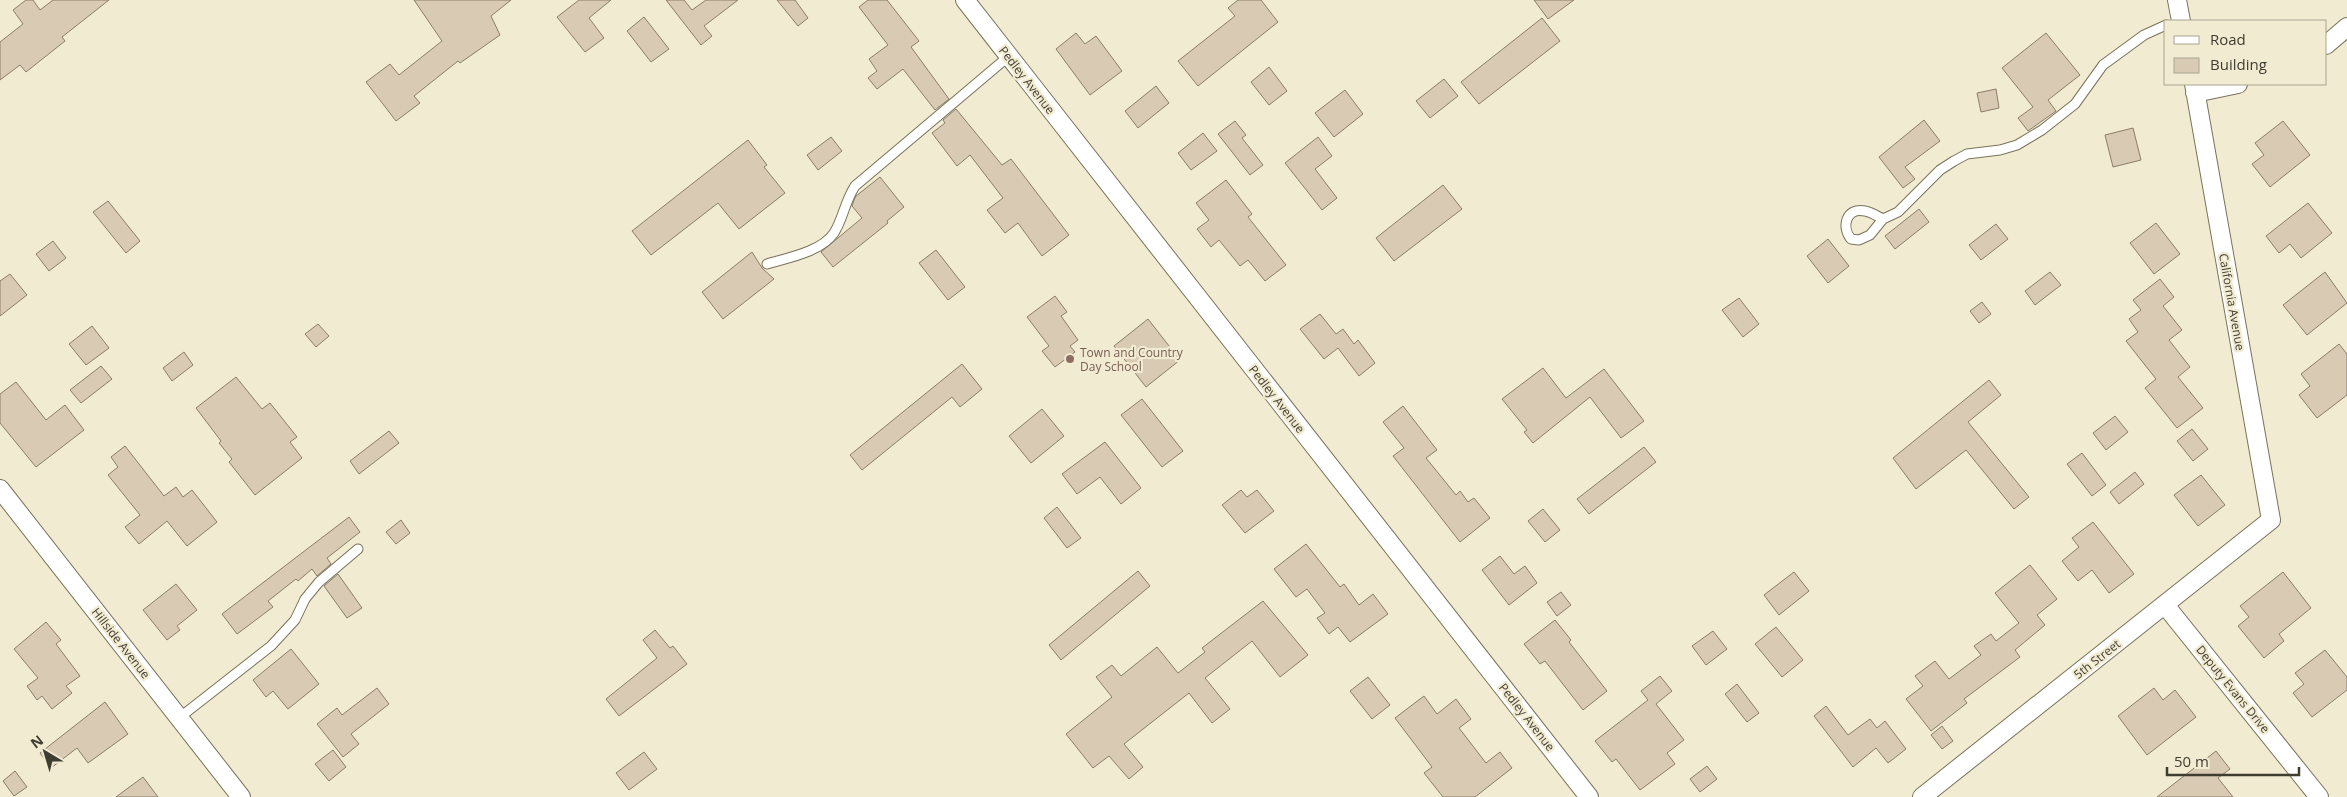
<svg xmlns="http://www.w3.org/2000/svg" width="2347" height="797" font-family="'Open Sans',sans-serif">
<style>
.building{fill:#d9cab3;stroke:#8b7d68}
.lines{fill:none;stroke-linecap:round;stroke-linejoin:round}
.service-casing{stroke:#78735b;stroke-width:11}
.minor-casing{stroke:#78735b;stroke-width:20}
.service{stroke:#fff;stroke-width:9}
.minor{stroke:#fff;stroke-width:18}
.education-dot{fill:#8d6e63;stroke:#f1ebd1;stroke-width:2}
.labels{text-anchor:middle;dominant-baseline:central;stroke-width:4.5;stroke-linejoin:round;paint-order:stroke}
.street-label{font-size:12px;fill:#3f3d32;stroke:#f1ebd1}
.education-label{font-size:12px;fill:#785e54;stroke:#f1ebd1;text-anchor:start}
</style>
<rect width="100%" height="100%" fill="#f1ebd1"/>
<path class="building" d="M26,0H33L40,10L53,0H109L62,37L65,41L26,72L20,65L0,80V42L23,24L13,10Z
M414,0H511L491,16L500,35L460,63L458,61L414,96L420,103L396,121L366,82L390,64L399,75L442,41Z
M579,0H611L589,18L604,38L585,52L557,17Z
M666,0H684L692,10L706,0H738L704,26L712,36L701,45Z
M777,0H795L808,18L798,26Z
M868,0H887L919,41L911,47L949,99L935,110L903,69L877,89L868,78L877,71L869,59L888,45L859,7Z
M1238,0H1261L1278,22L1198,86L1178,61L1235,16L1228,8Z
M1534,0H1574L1548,19Z
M644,17L669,49L651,62L627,31Z
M1542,18L1560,41L1479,104L1461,82Z
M1076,33L1085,44L1096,36L1122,71L1090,95L1056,49Z
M2046,33L2080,75L2048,100L2056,111L2028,131L2018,118L2033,107L2002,68Z
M1269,67L1287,91L1269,105L1251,82Z
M1444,79L1458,96L1430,118L1416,101Z
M1156,86L1169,103L1138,128L1125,111Z
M1996,89L1999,108L1981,112L1977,93Z
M1345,90L1363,114L1334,137L1315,113Z
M956,109L1002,165L1011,159L1069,235L1042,256L1018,223L1005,233L987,210L1003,198L970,155L957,166L932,133L945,123L943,120Z
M1924,120L1940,141L1905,167L1915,179L1903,188L1879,157Z
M1235,121L1246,135L1242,138L1263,165L1250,175L1218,134Z
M2283,121L2310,155L2270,187L2252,164L2264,155L2255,143Z
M2133,128L2141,160L2113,167L2105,135Z
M1203,133L1217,151L1191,170L1178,153Z
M831,137L842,151L818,170L807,155Z
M1318,137L1332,156L1315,169L1337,198L1322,210L1285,163Z
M748,140L767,165L764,167L785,193L739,229L718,203L651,255L632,231Z
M880,177L904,207L887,221L888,223L833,267L821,252L862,218L852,206L854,200L856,196Z
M1226,180L1252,214L1248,217L1286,265L1265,281L1248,260L1240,266L1219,240L1211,247L1197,229L1209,220L1196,203Z
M1443,185L1462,209L1394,261L1376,238Z
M108,201L140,241L126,253L93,212Z
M2308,203L2332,233L2301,258L2290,244L2279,253L2266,236Z
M1919,209L1929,222L1895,249L1885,236Z
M2156,223L2180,254L2154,274L2130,243Z
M1996,224L2008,239L1981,260L1969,245Z
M1828,239L1849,266L1828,283L1807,256Z
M53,241L66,258L49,271L36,254Z
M936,250L965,287L948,300L919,263Z
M752,252L762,268L774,279L723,319L702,292Z
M2050,272L2061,285L2035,305L2025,291Z
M2325,272L2347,303L2307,335L2283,305Z
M10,274L27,295L0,316V281Z
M2160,279L2174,297L2163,306L2182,330L2169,340L2190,367L2178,377L2203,408L2177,428L2145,388L2156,379L2126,341L2138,332L2129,319L2141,310L2133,300Z
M1055,296L1067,312L1061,316L1078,340L1070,346L1075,352L1055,367L1042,351L1049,346L1027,317Z
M1739,298L1759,324L1743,337L1722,310Z
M1982,302L1991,314L1979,323L1970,311Z
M1320,314L1336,334L1343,329L1354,344L1358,340L1375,363L1359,376L1338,348L1324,359L1300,329Z
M1148,319L1180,360L1146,387L1114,346Z
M318,324L329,336L316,347L305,334Z
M92,326L109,348L86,365L69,344Z
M2339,344L2347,354V395L2317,418L2299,395L2310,386L2301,374Z
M184,352L193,365L172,381L163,368Z
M962,364L982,389L960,407L952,397L862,470L850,455Z
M101,366L112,379L81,403L70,390Z
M1543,368L1566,398L1604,369L1644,421L1621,438L1590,397L1533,443L1524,432L1527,430L1502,399Z
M236,377L262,409L270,403L297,437L290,442L302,458L255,495L229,462L232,459L219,443L221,441L196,408Z
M1989,380L2001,395L1968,422L2029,497L2014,509L1966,450L1916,489L1893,458Z
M16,382L46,420L65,405L84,430L36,467L0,423V394Z
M1142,399L1183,451L1162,467L1121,415Z
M1403,406L1437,450L1426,458L1456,495L1460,491L1468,502L1474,498L1490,518L1460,542L1393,456L1404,448L1383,422Z
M1042,409L1064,436L1031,463L1009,436Z
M2115,416L2128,432L2106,450L2093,433Z
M2192,429L2208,449L2193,461L2177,441Z
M389,431L399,443L359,474L350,461Z
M1105,442L1141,488L1121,504L1100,477L1077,494L1062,474Z
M125,446L164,496L176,487L183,497L192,490L217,522L187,546L167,521L139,544L125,527L140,515L108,475L118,467L111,457Z
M1644,447L1656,462L1589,514L1577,499Z
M2082,453L2106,485L2092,496L2067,464Z
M2135,472L2144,484L2119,504L2110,492Z
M2201,475L2225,505L2198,526L2174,495Z
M1241,490L1247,497L1257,490L1274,511L1245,533L1222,505Z
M1057,507L1081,538L1067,548L1044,518Z
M1543,509L1560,530L1545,542L1528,521Z
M349,517L360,532L327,558L331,564L317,576L312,569L298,581L296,579L268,601L273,607L237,634L222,614Z
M401,520L410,533L396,544L386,532Z
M2093,522L2134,574L2109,593L2092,570L2078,581L2062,561L2079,547L2072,538Z
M1306,544L1340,587L1344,584L1359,605L1373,594L1388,614L1350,642L1338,627L1329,634L1317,618L1325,613L1307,589L1296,597L1274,569Z
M1500,556L1514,574L1525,566L1537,583L1509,605L1482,570Z
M2030,565L2057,599L2037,615L2045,625L2015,650L2020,657L1964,699L1967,703L1931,731L1906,699L1923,686L1915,676L1935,661L1949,679L1981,655L1974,646L1991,634L1996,641L2019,623L1995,593Z
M1138,571L1150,586L1061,660L1049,645Z
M1794,572L1809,591L1779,615L1764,595Z
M2283,572L2311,608L2279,634L2284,641L2264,658L2238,626L2249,617L2240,606Z
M338,574L362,608L347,618L324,586Z
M176,584L197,610L177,626L180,630L167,640L143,610Z
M1561,592L1571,605L1557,616L1547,602Z
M1263,601L1308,655L1280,677L1252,641L1205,678L1230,709L1212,723L1189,693L1124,744L1143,767L1129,779L1109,756L1093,768L1066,734L1112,697L1096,677L1112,665L1121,676L1157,647L1178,673L1205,652L1202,648Z
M1555,620L1571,640L1569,642L1607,691L1583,710L1545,661L1540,664L1524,644Z
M46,622L61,640L56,644L80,676L66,686L72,693L52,709L42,696L37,700L27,686L38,678L14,649Z
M1776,627L1803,660L1782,677L1755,644Z
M655,630L670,648L673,646L687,664L619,716L606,699L657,658L643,640Z
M1713,631L1727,649L1706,665L1692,646Z
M291,649L319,684L288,709L273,691L266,697L253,680Z
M2325,650L2347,677V690L2312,717L2293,693L2304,684L2295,673Z
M1660,676L1672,691L1656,704L1684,740L1667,753L1675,764L1640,790L1616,759L1612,762L1595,741L1648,700L1641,691Z
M1368,677L1390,705L1372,719L1350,691Z
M1737,684L1759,713L1747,722L1725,694Z
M377,688L389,704L351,734L359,744L343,757L317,724L337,708L342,715Z
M2154,688L2163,700L2175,690L2196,717L2147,755L2118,716Z
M1424,696L1437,714L1456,699L1471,719L1459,728L1486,763L1500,752L1512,768L1475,797H1443L1424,773L1432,767L1395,718Z
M105,702L128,734L88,763L77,748L51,768L40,753Z
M1826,706L1848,735L1870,719L1877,728L1885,721L1906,749L1888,763L1876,748L1853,767L1814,716Z
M1942,726L1953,741L1942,749L1931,735Z
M333,750L346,767L329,781L315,764Z
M2216,751L2230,769L2218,778L2233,797H2157Z
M644,752L657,769L629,790L616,773Z
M1707,766L1717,779L1700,792L1690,779Z
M15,771L27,787L14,796L3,781Z
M143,777L158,797H116Z"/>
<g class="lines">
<g class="service-casing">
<path id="service" d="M1883,219C1877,216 1871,212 1865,211C1846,207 1841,227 1851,239L1859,240L1870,235L1883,219L1898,212L1940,170L1954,161L1967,154L2000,150L2017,145L2042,130L2075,104L2103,65L2144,35L2166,25
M767,264C787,258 821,252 834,233C843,219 845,201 855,186L1009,56
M179,718L271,646L295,620L305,599L319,582L358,549"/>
</g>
<g class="minor-casing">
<path id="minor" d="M965,0L1589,797
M2177,0L2181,21
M2326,45L2347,27
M2195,93L2238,84
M0,489L241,797
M2165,605L2319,797
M1922,797L2271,520L2194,84"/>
</g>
<use href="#service" class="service"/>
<use href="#minor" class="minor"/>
</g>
<circle class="education-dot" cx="1070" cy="359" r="5"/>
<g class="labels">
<g class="street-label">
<text transform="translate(1027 80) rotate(52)">Pedley Avenue</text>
<text transform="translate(2232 302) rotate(80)">California Avenue</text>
<text transform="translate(1277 399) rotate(52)">Pedley Avenue</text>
<text transform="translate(121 643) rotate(52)">Hillside Avenue</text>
<text transform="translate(2097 659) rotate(-38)">5th Street</text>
<text transform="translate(2233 689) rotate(51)">Deputy Evans Drive</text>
<text transform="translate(1527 717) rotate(52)">Pedley Avenue</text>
</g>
<g class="education-label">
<text x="1080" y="352">Town and Country<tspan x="1080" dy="14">Day School</tspan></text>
</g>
</g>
<rect x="2164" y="20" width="162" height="65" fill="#f1ebd1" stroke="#aaa591"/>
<rect x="2174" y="36" width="25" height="8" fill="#ffffff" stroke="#aaa591"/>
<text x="2210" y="45" font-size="15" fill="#3f3d32">Road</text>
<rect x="2174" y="58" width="25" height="15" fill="#d9cab3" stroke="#aaa591"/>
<text x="2210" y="70" font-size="15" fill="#3f3d32">Building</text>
<g transform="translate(45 752) rotate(322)" stroke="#f1ebd1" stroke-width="4" paint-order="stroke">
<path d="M0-4L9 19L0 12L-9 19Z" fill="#3f3d32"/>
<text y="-8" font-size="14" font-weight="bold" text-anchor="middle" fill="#3f3d32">N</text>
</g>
<path d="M2167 767v8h132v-8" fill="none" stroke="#3f3d32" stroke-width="2.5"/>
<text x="2174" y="767" font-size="15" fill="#3f3d32" stroke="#f1ebd1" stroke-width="4" paint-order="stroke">50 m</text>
</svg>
